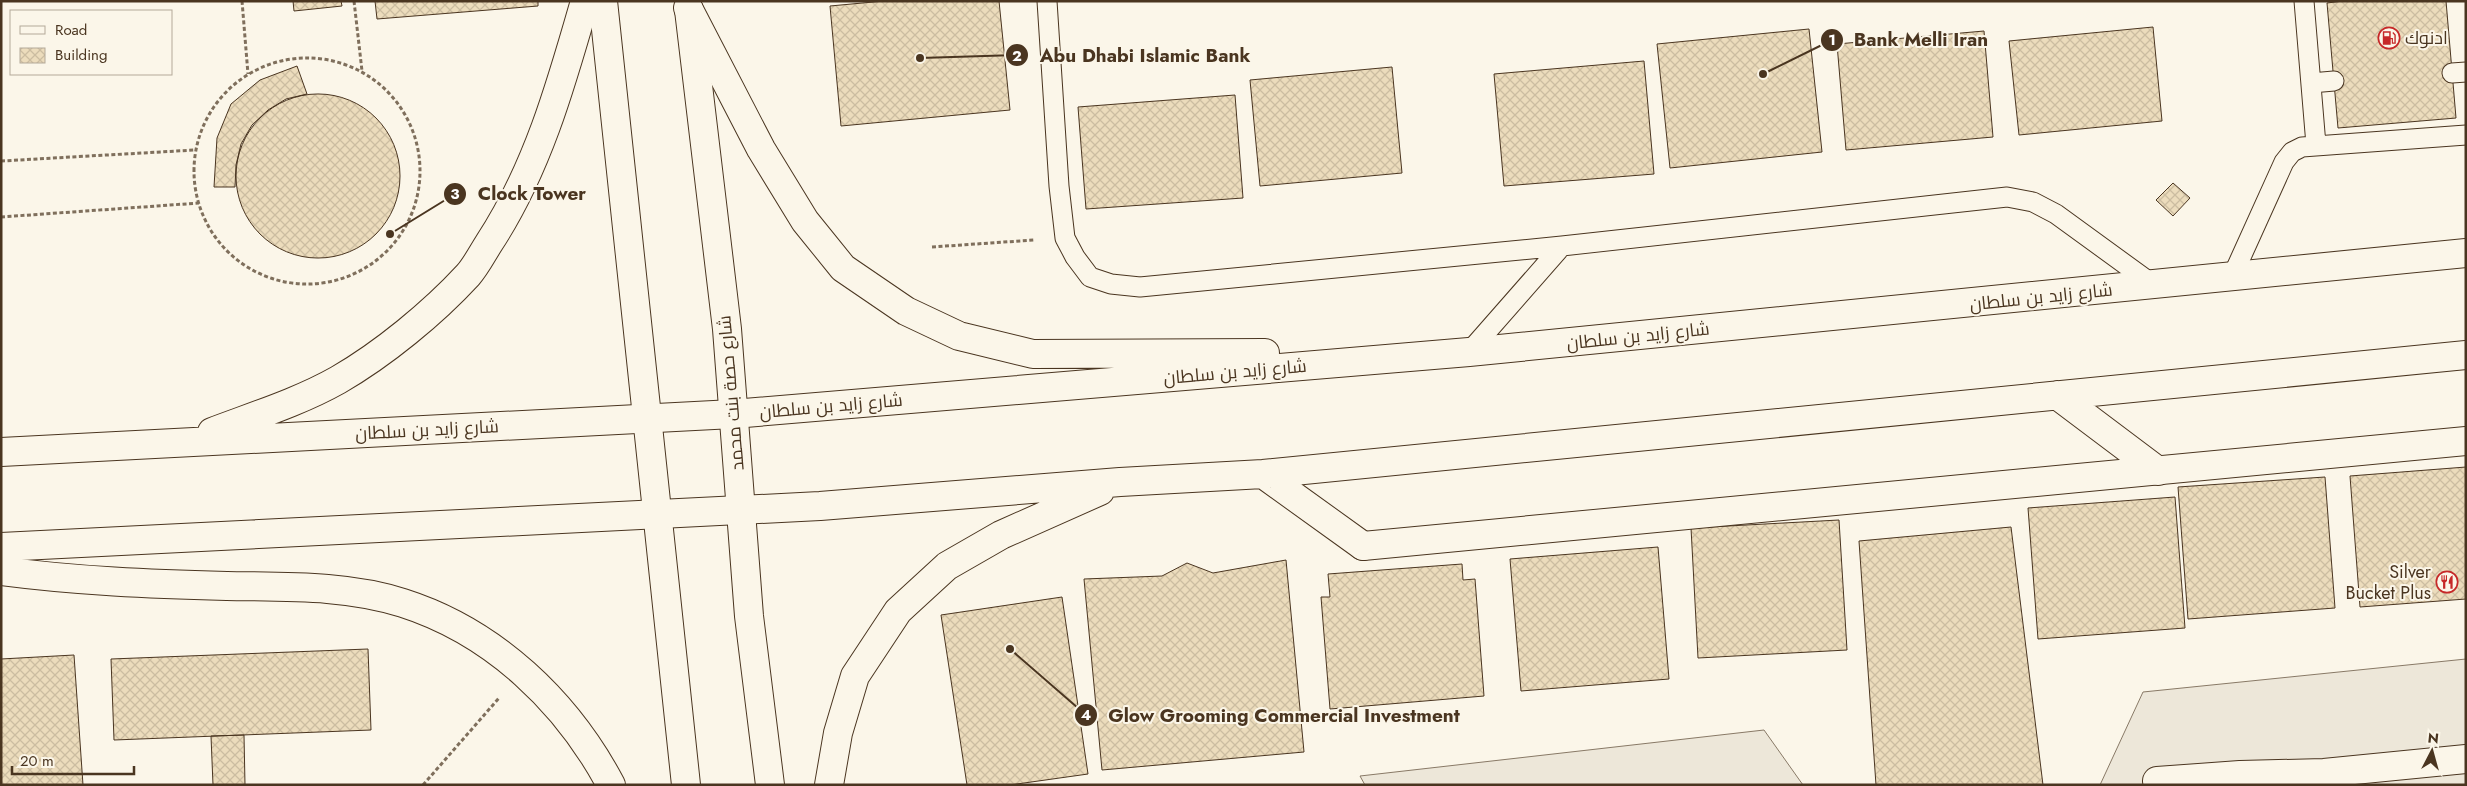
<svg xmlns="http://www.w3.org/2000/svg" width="2467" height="786" font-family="Jost,Cairo,sans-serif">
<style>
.parking{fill:#ede7d9;stroke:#887966}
.building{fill:url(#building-cross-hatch);stroke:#4a3520}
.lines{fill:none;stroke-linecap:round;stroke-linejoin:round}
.service-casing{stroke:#4a3520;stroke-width:21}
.minor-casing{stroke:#4a3520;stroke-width:30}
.secondary-casing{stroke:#4a3520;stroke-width:30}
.trunk-casing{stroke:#4a3520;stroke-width:30}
.path{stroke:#7f6f5c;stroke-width:3;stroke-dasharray:4 2.5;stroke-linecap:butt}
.service{stroke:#fbf6e9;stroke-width:19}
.minor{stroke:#fbf6e9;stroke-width:28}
.secondary{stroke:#fbf6e9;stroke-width:28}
.trunk{stroke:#fbf6e9;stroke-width:28}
.labels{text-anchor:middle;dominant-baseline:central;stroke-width:4;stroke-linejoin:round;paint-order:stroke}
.poi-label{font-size:18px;fill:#4a3520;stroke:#fbf6e9;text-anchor:start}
.street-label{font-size:18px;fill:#4a3520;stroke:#fbf6e9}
.leader{fill:none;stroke:#4a3520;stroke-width:2}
.callout-dot{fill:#4a3520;stroke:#fbf6e9;stroke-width:2}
.mark-label{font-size:15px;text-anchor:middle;font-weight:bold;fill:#fff}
.callout-label{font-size:19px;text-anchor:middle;font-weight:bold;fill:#4a3520;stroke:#fbf6e9;stroke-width:4;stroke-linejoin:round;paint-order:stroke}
</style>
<defs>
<pattern id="building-cross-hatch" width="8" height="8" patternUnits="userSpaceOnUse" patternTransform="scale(1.25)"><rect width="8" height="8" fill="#ecdcbc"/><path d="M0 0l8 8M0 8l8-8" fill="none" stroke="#ccbda1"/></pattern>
</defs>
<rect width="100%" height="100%" fill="#fbf6e9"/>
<path class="parking" d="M2466,659V785H2100L2143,692Z
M1764,730L1803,785H1365L1360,776Z"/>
<path class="building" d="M293,1H341L342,6L294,11Z
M375,1H538V6L377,19Z
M884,1H999L1010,110L841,126L830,6Z
M2343,1H2446L2456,118L2338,128L2327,3Z
M2153,27L2162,121L2019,135L2009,41Z
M1809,29L1822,152L1670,168L1657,44Z
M1984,31L1993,137L1846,150L1837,44Z
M1644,61L1654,174L1504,186L1494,74Z
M297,66L307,94L286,99L268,110L252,125L241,144L236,165L235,187H214L217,138L231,104L260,80Z
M1392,67L1402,173L1260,186L1250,80Z
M236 176a82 82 0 1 1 164 0a82 82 0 1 1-164 0Z
M1235,95L1243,198L1086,209L1078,107Z
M2173,183L2190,198L2173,216L2156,200Z
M2466,467V599L2360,607L2350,476Z
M2325,477L2335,608L2188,619L2178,487Z
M2175,497L2185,628L2038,639L2028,508Z
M1839,520L1847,650L1698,658L1691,528Z
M2011,527L2043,785H1876L1859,541Z
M1658,547L1669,679L1521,691L1510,559Z
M1286,560L1304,752L1102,770L1084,579L1162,576L1187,563L1213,573Z
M1462,564L1463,580L1475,579L1484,696L1330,709L1321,597H1330L1328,574Z
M1062,597L1088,774L1010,785H967L941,615Z
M368,649L371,730L114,740L111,659Z
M74,655L83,785H1V659Z
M244,735L245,785H213L211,736Z"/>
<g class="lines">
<g class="service-casing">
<path id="service" d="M1047,1L1059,186L1065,238L1075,257L1090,277L1111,284L1140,287L1562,246L2007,197L2033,202L2056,214L2155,286
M2304,1L2316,145
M2452,73L2466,72
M2311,83L2334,81
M2232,277L2284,162L2292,152L2302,147L2466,135
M1469,352L1562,246"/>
</g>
<g class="minor-casing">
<path id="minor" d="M1363,546L2466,441
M2157,781L2240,775L2324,773L2466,759"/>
</g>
<g class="secondary-casing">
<path id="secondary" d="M603,1L686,785
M689,10L727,329L749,616L770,785"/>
</g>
<g class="trunk-casing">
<path id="trunk" d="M688,8L761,149L805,221L843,268L906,311L959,336L1033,354L1265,353
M2057,395L2158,471
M212,432C254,416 299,402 338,380C383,354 433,313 468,275C476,266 482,254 489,243C537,170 561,85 585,1
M1,452L733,414L1469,352L2466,253
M1263,474L1363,546
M1,547L820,506L1120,482L1263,474L2466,355
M1,571C77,581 151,584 227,586C286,587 347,585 403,603C494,632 567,702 611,785
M829,785L838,733L855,676L898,611L947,566L1001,535L1100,491"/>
</g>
<path class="path" d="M242,1L248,74
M354,1L362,71
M194 171a113 113 0 1 1 226 0a113 113 0 1 1-226 0Z
M1,161L195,150
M1,217L199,203
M932,247L1034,240
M423,785L499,698"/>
<use href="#service" class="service"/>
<use href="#minor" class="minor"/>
<use href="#secondary" class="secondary"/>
<use href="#trunk" class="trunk"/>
</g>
<defs>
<g id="fuel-ring" transform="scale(1.125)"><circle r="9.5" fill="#fbf6e9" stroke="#c62828" stroke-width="1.5"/><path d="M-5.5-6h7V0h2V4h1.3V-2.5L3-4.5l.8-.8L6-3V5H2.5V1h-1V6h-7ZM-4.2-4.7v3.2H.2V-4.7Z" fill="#c62828"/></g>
<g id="restaurant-ring" transform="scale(1.125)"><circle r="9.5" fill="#fbf6e9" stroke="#c62828" stroke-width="1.5"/><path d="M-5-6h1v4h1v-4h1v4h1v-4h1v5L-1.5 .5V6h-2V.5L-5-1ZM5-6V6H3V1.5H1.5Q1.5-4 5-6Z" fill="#c62828"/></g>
</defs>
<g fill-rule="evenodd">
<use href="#fuel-ring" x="2389" y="38"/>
<use href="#restaurant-ring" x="2447" y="582"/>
</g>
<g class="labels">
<g class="poi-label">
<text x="2405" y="38">ادنوك</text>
<text x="2431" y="572" text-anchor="end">Silver<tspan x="2431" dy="21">Bucket Plus</tspan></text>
</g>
<g class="street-label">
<text transform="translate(2041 297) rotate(-6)">شارع زايد بن سلطان</text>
<text transform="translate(1638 336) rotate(-6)">شارع زايد بن سلطان</text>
<text transform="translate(1235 372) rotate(-5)">شارع زايد بن سلطان</text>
<text transform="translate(731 393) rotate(-95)">شارع حصة بنت محمد</text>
<text transform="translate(831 406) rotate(-5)">شارع زايد بن سلطان</text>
<text transform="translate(427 430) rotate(-3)">شارع زايد بن سلطان</text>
</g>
</g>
<path class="leader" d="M1763 74L1832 40M920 58L1017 55M390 234L455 194M1010 649L1086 715"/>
<g class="callout-dot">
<circle cx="1763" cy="74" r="5"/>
<circle cx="920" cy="58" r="5"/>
<circle cx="390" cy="234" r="5"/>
<circle cx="1010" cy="649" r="5"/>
<circle cx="1832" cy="40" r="12"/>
<circle cx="1017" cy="55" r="12"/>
<circle cx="455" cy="194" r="12"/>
<circle cx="1086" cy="715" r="12"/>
</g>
<g class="mark-label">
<text x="1832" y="45">1</text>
<text x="1017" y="61">2</text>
<text x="455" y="199">3</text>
<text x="1086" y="720">4</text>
</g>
<g class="callout-label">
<text x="1921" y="46">Bank Melli Iran</text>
<text x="1145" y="62">Abu Dhabi Islamic Bank</text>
<text x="532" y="200">Clock Tower</text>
<text x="1284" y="722">Glow Grooming Commercial Investment</text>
</g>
<rect width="2467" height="786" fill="none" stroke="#4a3520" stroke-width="5"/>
<rect x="10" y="10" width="162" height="65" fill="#fbf6e9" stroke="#b4a999"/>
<rect x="20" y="26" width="25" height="8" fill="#fbf6e9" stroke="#b4a999"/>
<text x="55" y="35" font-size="15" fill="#4a3520">Road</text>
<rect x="20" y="48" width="25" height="15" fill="url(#building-cross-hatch)" stroke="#b4a999"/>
<text x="55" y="60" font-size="15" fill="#4a3520">Building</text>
<g transform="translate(2432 751) rotate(6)" stroke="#fbf6e9" stroke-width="4" paint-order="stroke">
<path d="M0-4L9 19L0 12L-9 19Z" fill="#4a3520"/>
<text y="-8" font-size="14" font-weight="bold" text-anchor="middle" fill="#4a3520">N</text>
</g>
<path d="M12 766v8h122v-8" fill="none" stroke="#4a3520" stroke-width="2.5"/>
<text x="20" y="766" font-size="15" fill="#4a3520" stroke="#fbf6e9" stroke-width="4" paint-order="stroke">20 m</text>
</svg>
